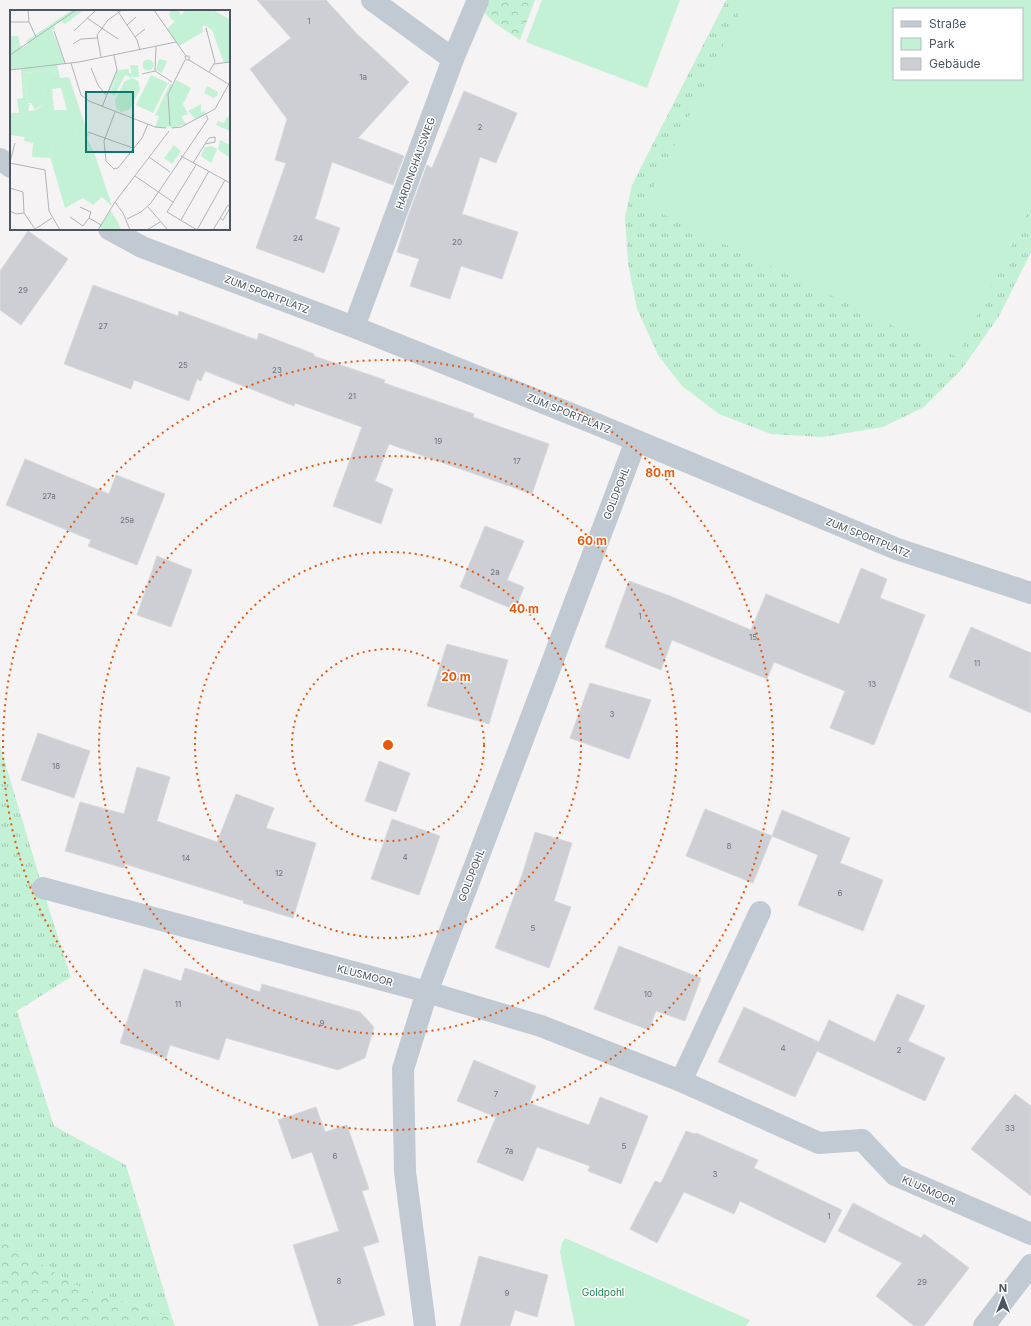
<svg xmlns="http://www.w3.org/2000/svg" width="1031" height="1326" font-family="Inter,sans-serif">
<style>
.grass{fill:url(#grass-tufts);fill-rule:evenodd}
.forest{fill:url(#forest-crowns)}
.park{fill:#c3f1d5;fill-rule:evenodd}
.building{fill:#cdcfd5;stroke:#d7d9de}
.lines{fill:none;stroke-linecap:round;stroke-linejoin:round}
.minor{stroke:#c1cad2;stroke-width:22}
.ring{fill:none;stroke:#e8590c;stroke-width:2;stroke-dasharray:2 4}
.labels{text-anchor:middle;dominant-baseline:central;stroke-width:3;stroke-linejoin:round;paint-order:stroke}
.number-label{font-size:8px;fill:#6b747e}
.street-label{font-size:10px;fill:#4a5661;stroke:#fff}
.park-label{font-size:10px;fill:#17864f;stroke:#fff}
.inset-road{fill:none;stroke:#b1b4b9;stroke-width:1}
.view{fill:#0f766e;fill-opacity:0.15;stroke:#0f766e;stroke-width:2}
.inset-edge{fill:none;stroke:#4a5661;stroke-width:2}
.centre{fill:#e8590c;stroke:#fff;stroke-width:2}
.ring-label{font-size:12px;text-anchor:middle;font-weight:bold;fill:#e8590c;stroke:#fff;stroke-width:3;stroke-linejoin:round;paint-order:stroke}
</style>
<defs>
<pattern id="grass-tufts" width="24" height="20" patternUnits="userSpaceOnUse"><rect width="24" height="20" fill="#c3f1d5"/><path d="M3 7l-1-3M5 7V3M7 7l1-3M15 17l-1-3M17 17v-4M19 17l1-3" fill="none" stroke="#a0c6b0"/></pattern>
<pattern id="forest-crowns" width="20" height="18" patternUnits="userSpaceOnUse"><rect width="20" height="18" fill="#c3f1d5"/><path d="M2 6a3 3 0 1 1 6 0M12 15a3 3 0 1 1 6 0" fill="none" stroke="#a0c6b0"/></pattern>
</defs>
<rect width="100%" height="100%" fill="#f5f3f3"/>
<path class="grass" d="M726,0H1031V252L999,316L961,370L924,407L883,427L822,437L771,434L719,414L682,386L658,355L637,309L628,263L625,217L632,185ZM894,9H1022V79H894Z
M0,746L49,909L71,977L17,1011L54,1126L126,1165L172,1318L72,1284L0,1237Z"/>
<path class="forest" d="M478,0H535L520,40L496,24L476,5Z
M0,1237L72,1284L172,1318L175,1326H0Z"/>
<path class="park" d="M542,0H680L647,88L526,42Z
M746,0H1031V206L957,357L645,205ZM894,9H1022V79H894Z
M565,1238L750,1320L746,1326H575L560,1252L562,1243Z"/>
<path class="building" d="M257,0H326L357,34L409,82L358,138L404,156L393,185L332,162L315,219L340,228L324,273L256,248L286,163L275,160L287,119L250,69L291,38Z
M464,91L517,113L496,163L480,157L462,214L518,232L502,279L461,266L450,299L410,286L419,259L397,252L407,219L427,165L432,168Z
M28,231L68,259L21,325L0,310V271Z
M93,285L178,316L179,311L257,340L259,333L314,354V356L385,380L384,383L474,414L473,417L549,444L532,494L389,444L375,481L393,489L381,524L333,506L362,427L295,403L294,406L205,371L201,381L197,379L189,401L134,380L131,389L64,364Z
M25,459L109,494L116,475L165,494L137,565L88,546L91,540L6,505Z
M485,526L524,541L507,580L524,587L515,610L460,587Z
M157,556L192,570L171,627L137,615Z
M861,568L887,579L880,598L925,615L874,745L830,728L845,691L774,662L767,679L672,640L661,670L605,647L629,581L670,596L751,630L766,594L839,624Z
M971,627L1031,653V713L949,677Z
M447,644L508,660L489,724L427,706Z
M590,683L651,700L629,759L570,738Z
M38,733L90,751L74,798L21,780Z
M379,761L410,773L396,812L365,801Z
M137,767L170,777L157,821L217,842L236,794L274,808L266,828L316,843L293,918L243,903L244,901L125,864L124,868L65,851L80,802L124,814Z
M705,809L772,836L753,883L686,856Z
M782,810L850,838L840,863L883,880L863,931L798,905L818,855L772,836Z
M392,819L440,836L419,895L371,879Z
M535,832L572,843L554,901L571,907L549,968L495,948L523,872Z
M619,946L701,978L685,1021L656,1011L649,1030L594,1009Z
M185,968L260,992L262,984L360,1012L374,1027L365,1058L338,1070L226,1038L219,1060L170,1045L166,1058L120,1043L144,969L181,981Z
M897,994L925,1006L908,1041L945,1058L925,1101L817,1051L795,1097L718,1062L744,1007L819,1042L829,1020L875,1042Z
M474,1060L536,1086L529,1103L589,1125L600,1097L648,1116L621,1184L588,1171L590,1166L537,1147L523,1181L477,1162L496,1117L457,1101Z
M1015,1094L1031,1106V1196L971,1149Z
M316,1107L325,1132L347,1125L369,1189L362,1191L379,1242L363,1247L385,1315L350,1326H319L293,1245L339,1231L312,1152L292,1159L278,1120Z
M686,1131L695,1134L696,1133L758,1160L754,1168L842,1210L825,1243L740,1201L734,1214L684,1192L657,1243L630,1229L655,1181L661,1183Z
M853,1203L921,1238L924,1234L969,1268L924,1326H914L876,1296L902,1263L838,1231Z
M479,1256L548,1275L537,1317L515,1310L510,1326H460Z"/>
<g class="lines">
<path class="minor" d="M372,0L453,59
M0,159L11,167
M109,229L142,247L354,327L601,426L897,549L1031,593
M354,327L453,59L478,0
M43,888L427,992L541,1026L681,1081L819,1143L862,1140L895,1175L1031,1234
M681,1081L760,912
M425,1326L405,1172L403,1069L427,992L636,441
M984,1326L1031,1265"/>
</g>
<g class="ring">
<circle cx="388" cy="745" r="96"/>
<circle cx="388" cy="745" r="193"/>
<circle cx="388" cy="745" r="289"/>
<circle cx="388" cy="745" r="385"/>
</g>
<g class="labels">
<g class="number-label">
<text x="309" y="21">1</text>
<text x="363" y="77">1a</text>
<text x="480" y="127">2</text>
<text x="298" y="238">24</text>
<text x="457" y="242">20</text>
<text x="23" y="290">29</text>
<text x="103" y="326">27</text>
<text x="183" y="365">25</text>
<text x="277" y="370">23</text>
<text x="352" y="396">21</text>
<text x="438" y="441">19</text>
<text x="517" y="461">17</text>
<text x="49" y="496">27a</text>
<text x="127" y="520">25a</text>
<text x="495" y="572">2a</text>
<text x="640" y="616">1</text>
<text x="753" y="637">15</text>
<text x="977" y="663">11</text>
<text x="872" y="684">13</text>
<text x="612" y="714">3</text>
<text x="56" y="766">18</text>
<text x="729" y="846">8</text>
<text x="405" y="857">4</text>
<text x="186" y="858">14</text>
<text x="279" y="873">12</text>
<text x="840" y="893">6</text>
<text x="533" y="928">5</text>
<text x="648" y="994">10</text>
<text x="178" y="1004">11</text>
<text x="322" y="1023">9</text>
<text x="783" y="1048">4</text>
<text x="899" y="1050">2</text>
<text x="496" y="1094">7</text>
<text x="1010" y="1128">33</text>
<text x="624" y="1146">5</text>
<text x="509" y="1151">7a</text>
<text x="335" y="1156">6</text>
<text x="715" y="1174">3</text>
<text x="829" y="1216">1</text>
<text x="339" y="1281">8</text>
<text x="922" y="1282">29</text>
<text x="507" y="1293">9</text>
</g>
<g class="street-label">
<text transform="translate(415 163) rotate(-70)">HARDINGHAUSWEG</text>
<text transform="translate(267 294) rotate(21)">ZUM SPORTPLATZ</text>
<text transform="translate(569 413) rotate(22)">ZUM SPORTPLATZ</text>
<text transform="translate(616 493) rotate(-69)">GOLDPOHL</text>
<text transform="translate(868 537) rotate(22)">ZUM SPORTPLATZ</text>
<text transform="translate(471 875) rotate(-69)">GOLDPOHL</text>
<text transform="translate(365 975) rotate(15)">KLUSMOOR</text>
<text transform="translate(929 1190) rotate(24)">KLUSMOOR</text>
</g>
<g class="park-label">
<text x="603" y="1292">Goldpohl</text>
</g>
</g>
<g transform="translate(10 10)">
<rect width="220" height="220" fill="#f5f3f3"/>
<path d="M0,26H8L10,35L0,41ZM45,60L46,63L42,65L35,80L34,94L25,100L21,93H17L15,63ZM122,68L128,71L130,79L120,99L111,102L106,98L105,90L114,72ZM166,70L181,78L173,94L178,104L171,107L176,114L162,118L159,116L156,118L145,117L149,106L145,105L160,74L163,75ZM75,115L79,126L77,128L84,142L75,138L72,140L63,127L66,119ZM35,125H40L44,140L39,143L42,148L22,147L23,133H35Z" fill="#c3f1d5"/>
<path d="M62,0H74L55,14L51,11L44,16L45,20H42L55,53L47,55L50,68L59,67L75,115L66,119L63,127L73,136L72,140L75,138L84,142L102,196L92,187L83,195L73,188L55,198L39,143L44,140L40,126H36L35,133H23L14,131L15,127L0,125V103H9L7,89L13,88L11,59L0,60V41L10,35L13,38L18,35L16,31ZM45,60L46,63L37,68L30,77L35,80V85L30,90L34,94L27,100L18,101L20,94L17,93L15,63ZM51,78L57,100H44L42,79ZM119,59V63H122L121,68L115,65L111,73L105,69L99,84L97,82L107,60ZM191,94V103L195,101L196,104L185,109L178,101ZM217,107L220,108V121L206,115L208,111L214,113ZM100,200L108,212L111,220H92L90,217Z" fill="#c3f1d5" fill-rule="evenodd"/>
<path d="M176,0H204L200,4L207,8L192,17L193,22L169,36L157,19Z" fill="#c3f1d5"/>
<path d="M159.5 5a5.5 5.5 0 1 1 11 0a5.5 5.5 0 1 1-11 0ZM204,0L220,10V52L214,53L202,20L194,15L207,8L200,4ZM149,49L157,51L152,63L146,60ZM132.5 55a5.5 5.5 0 1 1 11 0a5.5 5.5 0 1 1-11 0ZM120,55H128L129,67H122ZM141,65L158,73L143,103L126,95ZM105,70L111,72L105,86L100,84ZM115,72L129,79L119,98L105,91ZM210,130L220,135V148L208,139ZM164,135L171,141L162,154L154,148ZM201,136L207,139L201,153L191,146L195,137Z" fill="#c3f1d5"/>
<path d="M197,76L208,82L207,86L204,88L194,83Z" fill="#c3f1d5"/>
<path class="inset-road" d="M107,0L127,30L130,40M144,0L176,46M77,8L108,29M0,12H19L18,0M19,12L26,27M117,15L126,7M44,21L55,53M64,21L86,0M197,22L196,18L205,52L199,62M125,27L135,19M63,34L71,29L87,28M146,36L145,61L162,72M0,45L66,0M91,47L87,25L98,10L112,0M179,50V46H175L176,50H179L220,75M61,53L71,85L79,91L145,117L156,118M204,54L220,52M81,58L88,75L96,85M0,60L69,52L166,32M132,64L145,61M0,88V60M92,97L107,60L104,45M105,102L94,131L96,151L104,159L108,158L132,128L138,114M160,116L158,84L175,50M162,118L171,117L205,99L220,72M78,122L123,138M171,146L220,173M139,147L160,162M0,152L5,133M0,153L35,160L39,201L50,220M183,153L195,134L199,128L205,127V132L195,134M186,155L157,202L187,220L215,170M125,166L163,192M0,178L13,182L14,203L25,219M105,192L113,203L120,220M70,197L81,202L79,208L91,215M138,197L158,220M0,201L6,204L14,203M60,207L73,216L79,208M210,208L213,210L220,198M117,209L131,202L141,193L198,109L196,105M171,210L199,161M25,219L42,208M88,220L105,192L159,121M137,220L150,212M203,220L218,195L220,196"/>
<path class="view" d="M76,82H123V142H76Z"/>
<rect width="220" height="220" class="inset-edge"/>
</g>
<circle cx="388" cy="745" r="6" class="centre"/>
<g class="ring-label">
<text x="660" y="477">80 m</text>
<text x="592" y="545">60 m</text>
<text x="524" y="613">40 m</text>
<text x="456" y="681">20 m</text>
</g>
<rect x="893" y="8" width="130" height="72" fill="#ffffff" stroke="#b7bbc0"/>
<rect x="901" y="21" width="20" height="6" fill="#c1cad2" stroke="#b7bbc0"/>
<text x="929" y="28" font-size="12" fill="#4a5661">Straße</text>
<rect x="901" y="38" width="20" height="12" fill="#c3f1d5" stroke="#b7bbc0"/>
<text x="929" y="48" font-size="12" fill="#4a5661">Park</text>
<rect x="901" y="58" width="20" height="12" fill="#cdcfd5" stroke="#b7bbc0"/>
<text x="929" y="68" font-size="12" fill="#4a5661">Gebäude</text>
<g transform="translate(1003 1298)" stroke="#ffffff" stroke-width="3" paint-order="stroke">
<path d="M0-3L7 15L0 10L-7 15Z" fill="#4a5661"/>
<text y="-6" font-size="11" font-weight="bold" text-anchor="middle" fill="#4a5661">N</text>
</g>
</svg>
